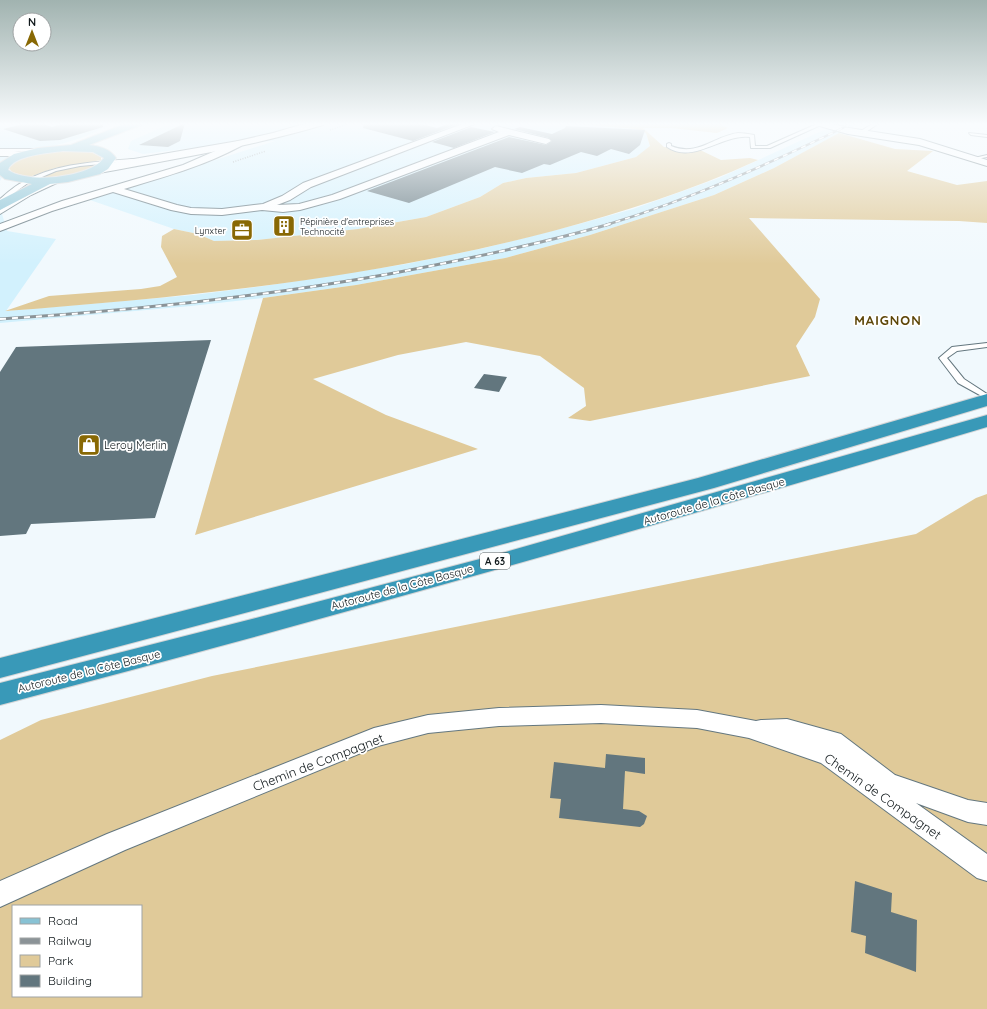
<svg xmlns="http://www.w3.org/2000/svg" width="987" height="1009" font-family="Quicksand,sans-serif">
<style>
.built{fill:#d2f1fd}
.green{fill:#e0ca99;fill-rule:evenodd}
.building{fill:#62767e}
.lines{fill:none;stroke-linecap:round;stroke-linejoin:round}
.lane-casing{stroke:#64777f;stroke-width:2}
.street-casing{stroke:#64777f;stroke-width:2}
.secondary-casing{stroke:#64777f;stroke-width:2}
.primary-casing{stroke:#d4d5d6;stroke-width:2}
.highway-casing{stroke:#d4d5d6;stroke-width:2}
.path{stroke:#929a9e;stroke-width:1.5;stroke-dasharray:1 1.5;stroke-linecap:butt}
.lane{fill:#fff;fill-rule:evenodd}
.street{fill:#fff;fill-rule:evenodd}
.secondary{fill:#fff;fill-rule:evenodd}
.primary{fill:#88c2d4;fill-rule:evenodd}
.highway{fill:#3999b8;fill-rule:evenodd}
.rail-far1-casing{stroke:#8b9397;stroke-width:2.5}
.rail-casing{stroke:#8b9397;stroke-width:3}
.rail-far1{stroke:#fff;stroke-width:1.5;stroke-dasharray:5;stroke-linecap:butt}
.rail{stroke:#fff;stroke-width:2;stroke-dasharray:6;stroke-linecap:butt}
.labels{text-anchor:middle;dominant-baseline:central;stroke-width:3.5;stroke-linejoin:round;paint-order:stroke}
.far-poi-label{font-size:9px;fill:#10181b;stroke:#fff;text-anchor:start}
.shield{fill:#fff;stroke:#585d5f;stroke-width:1}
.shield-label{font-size:10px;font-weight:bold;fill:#10181b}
.poi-label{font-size:11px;fill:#10181b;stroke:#fff;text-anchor:start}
.street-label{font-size:11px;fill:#10181b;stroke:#fff}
.far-district-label{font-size:13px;font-weight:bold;letter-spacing:1px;fill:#5e4709;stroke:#fff}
.near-street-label{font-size:13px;fill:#10181b;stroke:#fff}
</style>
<rect width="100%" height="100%" fill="#f1f9fd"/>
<path class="built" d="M0,123H115L81,138L13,158L0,181Z
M171,123H576V124L635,129L646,133L650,147L636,157L576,173L526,178L503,183L480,197L426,217L358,229L257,240L214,241L198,234L174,229L90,200L275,141L234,143L143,154L128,149L131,141Z
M839,123H859L774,168L714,195L590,235L505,258L356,285L263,298L191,306L0,323V207L7,231L56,239L6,311L193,295L264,286L406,264L484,248L579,224L633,209L719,178Z"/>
<path class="green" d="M576,123L719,124L728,128L717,133L671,128H643L664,147L698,149L721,160L750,158L758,160C691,191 623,212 553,231C374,278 190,297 5,311L49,296L141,289L160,286L177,277L161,247L162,236L174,229L198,234L214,241L257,240L358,229L426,217L480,197L503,183L526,178L576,173L636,157L650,146L646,133L636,129L576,124Z
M839,133L895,149L933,151L907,171L957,185L987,181V223L959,221L749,218L820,299L815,317L796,346L810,376L590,421L568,418L586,406L584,388L540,356L466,342L398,355L313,379L386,415L478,449L195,535L263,298L356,285L505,258L590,235L714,195L774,168Z
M87,150L101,157V160L55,168L29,177L12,172L9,168C21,148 66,151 87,150Z
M98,164C80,175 58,177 37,178L67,168Z
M987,494V1009H0V740L41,720L212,676L916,534L976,498ZM13,906H141V996H13Z"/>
<path class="building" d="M27,123H41L52,127L64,123H103V127L60,140L40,141L3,129Z
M185,123L180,141L168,147L139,145Z
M364,123H418L437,128L451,123L458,124L413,141L363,128Z
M566,126L645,130L640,145L629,154L611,149L597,156L581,152L550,165L544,164L522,173L495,167L409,203L367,191L509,137L546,145L552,141L549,138L514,129L520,127L552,134L565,128Z
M471,127L495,132L454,148L432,142Z
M211,340L155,518L31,524L26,534L0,536V372L16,347Z
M484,374L507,377L499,392L474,388Z
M606,754L645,758V774L625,771L623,809L639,811L647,816L644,824L640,827L559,818L561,799L550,798L554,762L605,768Z
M855,881L892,893L891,912L917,920L916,972L865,953L866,936L851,932Z"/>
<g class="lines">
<g class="lane-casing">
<path id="lane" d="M819,123L823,124L770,148H751L750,137C723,133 693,165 667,147V144L669,143L671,144V146C698,157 714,136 738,133C743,133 749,134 754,135L755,146H767Z
M874,123H879L863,134H859V132Z
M969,133L987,135V137L971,135Z
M0,149H39L41,150L39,151H0Z
M987,155V157L972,160L970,159Z
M132,159H134V161L80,166L56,171L28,183L0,203V199C8,192 16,185 25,181C58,163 95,162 132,159Z
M61,177L63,178V180L31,195L0,214V210L27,193Z
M987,343V347L957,351L947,358L964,379L987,394V399L958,383L939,358L952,347Z"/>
</g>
<g class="street-casing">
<path id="street" d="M465,123H477L311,187L290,200L277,205L299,204L332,195L499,132L492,129L496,126L549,139L551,141L546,144L509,135L340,199L300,210L283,212L262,210L222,215L191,214L171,210L113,192L52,211L0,231V224L62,201L183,165L238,141L241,142L243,144L241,146C204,166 164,177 124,189L177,205L191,208L222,209L263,204L282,196L303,183Z
M815,123H829L849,128L920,139L987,160V166L919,145L848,134L816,125Z
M601,705L697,710L756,721L761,720L787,719L841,734L895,775L968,800L987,803V825L968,822L916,803L987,854V881L977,878L821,763L749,738L697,728L601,723L499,726L428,733L378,746L125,850L0,907V881L107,834L374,728L428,715L499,708Z"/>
</g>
<g class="secondary-casing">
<path id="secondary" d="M307,123H324L323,125C249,147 174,159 99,173L95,172L93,169L95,166L99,165L238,141L273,133Z
M0,150L29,152L31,154L29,156H0Z"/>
</g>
<g class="primary-casing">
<path id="primary" d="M127,123H142L141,125L89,145C100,146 110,149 116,158L108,169L100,174L68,182L50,184L0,210V200L32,184L5,179L0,175V163L14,154L38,148L71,145ZM63,151L93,152L104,158C89,178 28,184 8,170C13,155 49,153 63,151Z"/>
</g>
<g class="highway-casing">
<path id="highway" d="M987,394V406L714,488L0,678V658L698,478Z
M987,415V427C659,525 331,618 0,705V683L248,620L495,555Z"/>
</g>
<path class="path" d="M330,130L351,123
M233,162L266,151"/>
<use href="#lane" class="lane"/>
<use href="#street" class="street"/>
<use href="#secondary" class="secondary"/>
<use href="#primary" class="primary"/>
<use href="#highway" class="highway"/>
<g class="rail-far1-casing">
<path id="rail-far1" d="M606,225C692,199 773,162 853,123"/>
</g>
<g class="rail-casing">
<path id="rail" d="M0,319C130,311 260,297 389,274C463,260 537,245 610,224"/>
</g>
<use href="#rail-far1" class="rail-far1"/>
<use href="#rail" class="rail"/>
</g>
<linearGradient id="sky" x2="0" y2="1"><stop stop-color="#a1b3b0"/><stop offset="0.47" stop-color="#f9fcfe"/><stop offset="1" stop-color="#f9fcfe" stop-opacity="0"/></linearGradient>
<rect width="987" height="264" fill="url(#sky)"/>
<defs>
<g id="building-square" transform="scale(1.15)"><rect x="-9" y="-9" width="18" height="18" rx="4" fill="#886804" stroke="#fff"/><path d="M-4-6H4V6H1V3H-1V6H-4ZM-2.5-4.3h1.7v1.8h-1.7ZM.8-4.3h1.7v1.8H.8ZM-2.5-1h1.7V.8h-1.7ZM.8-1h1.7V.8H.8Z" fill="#fff"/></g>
<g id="office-square" transform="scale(1.15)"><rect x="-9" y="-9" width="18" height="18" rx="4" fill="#886804" stroke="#fff"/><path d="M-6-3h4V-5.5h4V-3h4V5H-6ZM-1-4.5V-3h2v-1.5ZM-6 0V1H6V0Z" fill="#fff"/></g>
<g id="shop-square" transform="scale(1.15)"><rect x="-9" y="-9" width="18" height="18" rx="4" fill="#886804" stroke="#fff"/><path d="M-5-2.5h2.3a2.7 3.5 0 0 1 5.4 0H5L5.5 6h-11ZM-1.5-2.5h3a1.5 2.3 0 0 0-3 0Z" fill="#fff"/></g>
</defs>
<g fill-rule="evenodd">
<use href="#building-square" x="284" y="226"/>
<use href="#office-square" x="242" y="230"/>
<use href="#shop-square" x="89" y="445"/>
</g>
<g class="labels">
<g class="far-poi-label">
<text x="300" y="221">Pépinière d'entreprises<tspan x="300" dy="10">Technocité</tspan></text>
<text x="226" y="230" text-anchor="end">Lynxter</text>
</g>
<rect class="shield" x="480" y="553" width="30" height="16" rx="3"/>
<g class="shield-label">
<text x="495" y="561">A 63</text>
</g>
<g class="poi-label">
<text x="104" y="445">Leroy Merlin</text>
</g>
<g class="street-label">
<text transform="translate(714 501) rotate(-16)">Autoroute de la Côte Basque</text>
<text transform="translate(402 587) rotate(-15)">Autoroute de la Côte Basque</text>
<text transform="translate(89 671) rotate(-14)">Autoroute de la Côte Basque</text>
</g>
<g class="far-district-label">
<text x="888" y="320">MAIGNON</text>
</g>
<g class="near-street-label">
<text transform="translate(318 762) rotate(-21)">Chemin de Compagnet</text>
<text transform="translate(883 796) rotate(35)">Chemin de Compagnet</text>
</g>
</g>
<rect x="12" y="905" width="130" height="92" fill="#ffffff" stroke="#9fa3a4"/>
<rect x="20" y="918" width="20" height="6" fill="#88c2d4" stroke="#9fa3a4"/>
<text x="48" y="925" font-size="12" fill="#10181b">Road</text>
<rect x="20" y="938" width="20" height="6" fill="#8b9397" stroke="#9fa3a4"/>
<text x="48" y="945" font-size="12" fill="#10181b">Railway</text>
<rect x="20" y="955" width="20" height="12" fill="#e0ca99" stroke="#9fa3a4"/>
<text x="48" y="965" font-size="12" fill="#10181b">Park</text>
<rect x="20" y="975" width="20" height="12" fill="#62767e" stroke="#9fa3a4"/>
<text x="48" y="985" font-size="12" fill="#10181b">Building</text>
<g transform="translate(32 32)"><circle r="19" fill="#ffffff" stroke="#9fa3a4"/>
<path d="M0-3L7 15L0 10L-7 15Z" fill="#886804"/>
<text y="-6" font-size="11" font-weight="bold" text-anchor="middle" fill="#10181b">N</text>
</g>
</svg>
